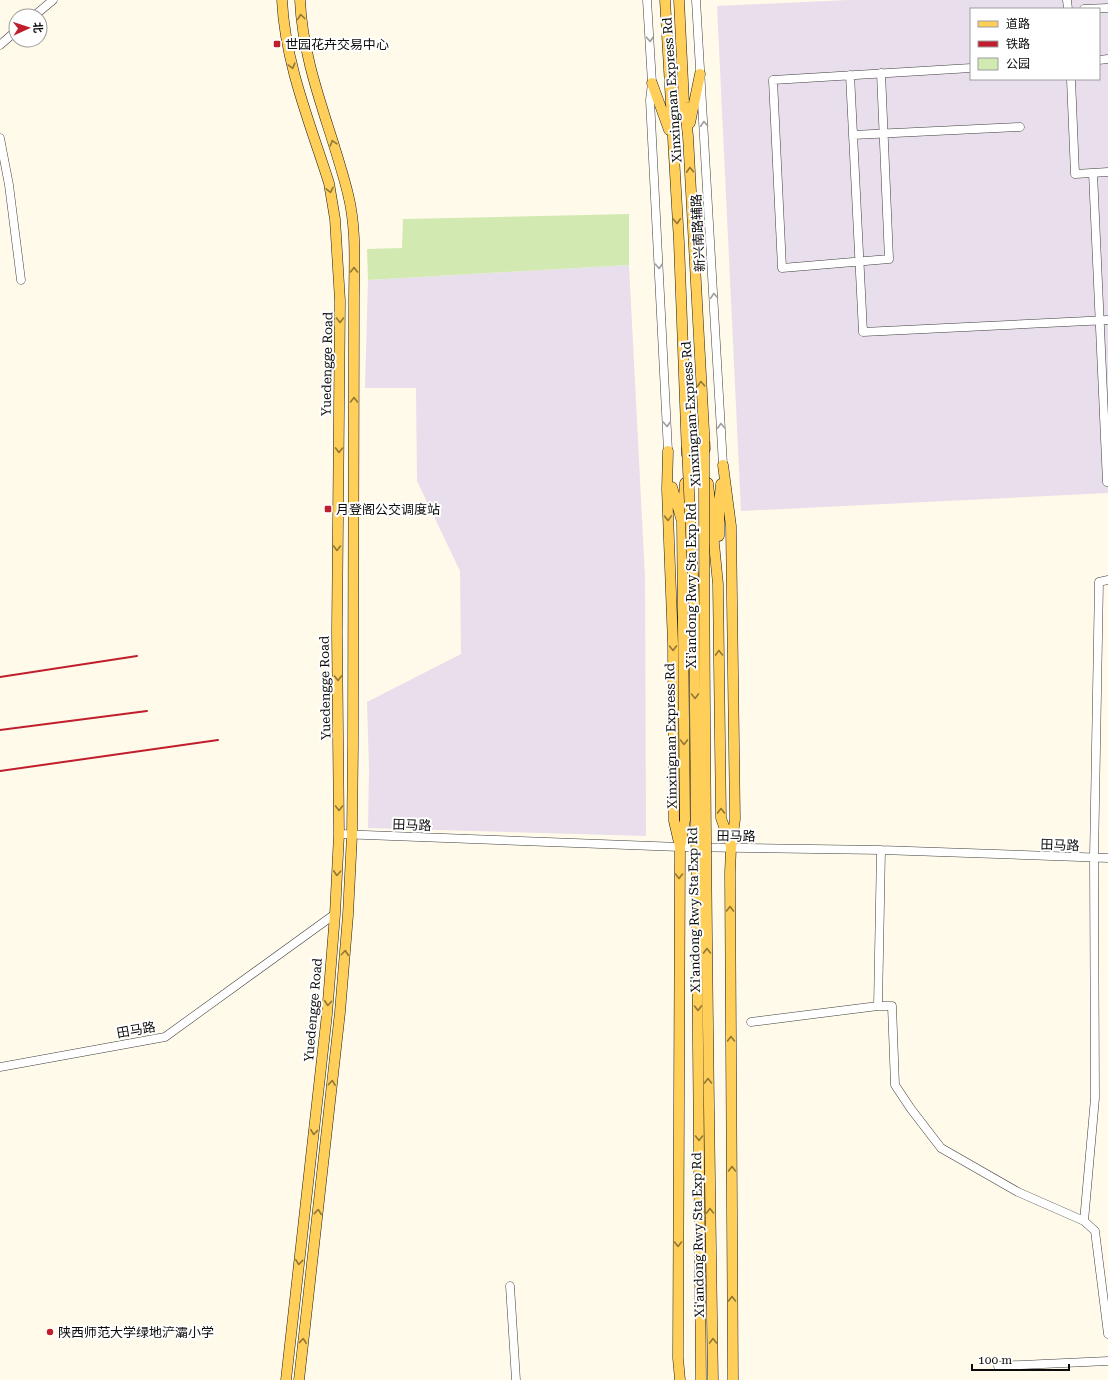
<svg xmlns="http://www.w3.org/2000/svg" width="1108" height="1380" font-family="'Roboto Serif','Noto Sans SC',serif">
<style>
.industrial{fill:#e9deeb;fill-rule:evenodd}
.green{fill:#d2eab2}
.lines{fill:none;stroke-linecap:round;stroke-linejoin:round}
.minor-casing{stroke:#3e3e3e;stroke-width:9}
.major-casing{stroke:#1c1c1c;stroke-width:11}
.minor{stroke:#fff;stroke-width:8}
.major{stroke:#ffcf5a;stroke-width:10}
.rail{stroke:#c01e2d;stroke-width:2}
.major-bridge-casing{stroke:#1c1c1c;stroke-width:11;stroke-linecap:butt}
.major-bridge{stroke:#ffcf5a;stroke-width:10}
.oneway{stroke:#917736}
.oneway2{stroke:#9d9d9d}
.poi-dot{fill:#c01e2d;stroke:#fff;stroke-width:1.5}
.labels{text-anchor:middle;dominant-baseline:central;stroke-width:4;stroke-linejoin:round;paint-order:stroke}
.poi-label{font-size:13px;fill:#0b0b0b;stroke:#fff;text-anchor:start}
.street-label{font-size:13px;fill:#0b0b0b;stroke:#fff}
</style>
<rect width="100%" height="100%" fill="#fffae9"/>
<path class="industrial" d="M848,0H1108V493L741,511L717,6ZM971,9H1099V79H971Z
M629,265L645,577L646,836L368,828L369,769L367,702L461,654L460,571L417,481L416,388H365L368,280Z"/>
<path class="green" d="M629,214V265L368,280L367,249L402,248L403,219Z"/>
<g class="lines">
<g class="minor-casing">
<path id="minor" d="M647,0L652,83L650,100L668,451
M696,0L723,465
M1067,0L1068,9
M1084,9L1108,8
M34,16L53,0
M0,45L16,31
M1099,60L1108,59
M881,73L889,259L782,268L773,80L971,68
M850,75L863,332L1108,320
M1071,79L1075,174L1108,172
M853,135L1020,127
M0,138L9,185L21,280
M1093,173L1107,482
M339,834L680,847L881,850L1108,858
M878,1006H892L895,1085L911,1109L941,1148L1018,1192L1084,1221L1095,1231L1108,1334
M751,1022L878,1006L881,850
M0,1067L165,1037L335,914
M1084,1221L1095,1098L1094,858L1099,582L1108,580
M510,1286L516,1380
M998,1366L1108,1361"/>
</g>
<g class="major-casing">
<path id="major" d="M282,0C285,63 310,123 329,183L335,219L340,301L337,631L339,834L335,914L327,1014L286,1380
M665,0L679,242L687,455
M679,0L684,103L688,136L705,449
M652,83L669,130
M690,123L700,74
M668,451L667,489L673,644L674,821L680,847L678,1358L680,1380
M723,465L731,526L735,819L731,848L730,873L733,1380
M708,483L718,584L721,818L731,846
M672,487L681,518
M719,536V505L721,484
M681,843L685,820L682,522L685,483
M299,1380L340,1012L348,915L352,835L353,745L354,303C354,267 357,230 348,194C332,129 303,68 300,0"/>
</g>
<use href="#minor" class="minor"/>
<use href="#major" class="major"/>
<path class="rail" d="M0,677L137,656
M0,730L147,711
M0,771L218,740"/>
<g class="major-bridge-casing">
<path id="major-bridge" d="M704,441C704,754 708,1067 713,1380
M687,447L694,598L701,1380"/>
</g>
<use href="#major-bridge" class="major-bridge"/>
</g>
<defs><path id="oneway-chevron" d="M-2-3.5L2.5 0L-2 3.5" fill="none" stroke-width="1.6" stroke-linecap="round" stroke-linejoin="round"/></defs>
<g class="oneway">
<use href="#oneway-chevron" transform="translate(301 17) rotate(-97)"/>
<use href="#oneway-chevron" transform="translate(292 66) rotate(75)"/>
<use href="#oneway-chevron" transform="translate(333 143) rotate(-107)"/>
<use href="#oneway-chevron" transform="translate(690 170) rotate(-93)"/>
<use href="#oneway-chevron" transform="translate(330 190) rotate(78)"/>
<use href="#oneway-chevron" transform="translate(677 221) rotate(87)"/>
<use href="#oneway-chevron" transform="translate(354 270) rotate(-90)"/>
<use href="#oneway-chevron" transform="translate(340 320) rotate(90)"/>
<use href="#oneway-chevron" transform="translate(701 384) rotate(-93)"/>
<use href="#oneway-chevron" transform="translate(354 400) rotate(-90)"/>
<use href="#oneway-chevron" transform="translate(339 450) rotate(91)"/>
<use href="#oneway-chevron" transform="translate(668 518) rotate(88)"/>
<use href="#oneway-chevron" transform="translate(337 548) rotate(91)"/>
<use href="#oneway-chevron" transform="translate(673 648) rotate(89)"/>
<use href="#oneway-chevron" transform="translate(719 653) rotate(-91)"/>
<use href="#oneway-chevron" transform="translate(338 678) rotate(89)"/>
<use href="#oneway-chevron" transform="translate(695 696) rotate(89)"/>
<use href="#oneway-chevron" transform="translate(684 742) rotate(89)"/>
<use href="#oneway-chevron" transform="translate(339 808) rotate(90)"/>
<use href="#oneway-chevron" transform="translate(721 811) rotate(-91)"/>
<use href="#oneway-chevron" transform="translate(337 873) rotate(93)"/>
<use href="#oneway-chevron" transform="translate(679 876) rotate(90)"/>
<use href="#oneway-chevron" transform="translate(730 909) rotate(-90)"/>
<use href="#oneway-chevron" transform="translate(707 951) rotate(-91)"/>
<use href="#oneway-chevron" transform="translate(345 953) rotate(-85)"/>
<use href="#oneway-chevron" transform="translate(328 1003) rotate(95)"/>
<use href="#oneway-chevron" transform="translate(698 1008) rotate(89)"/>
<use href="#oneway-chevron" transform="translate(731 1039) rotate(-90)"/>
<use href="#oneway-chevron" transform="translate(708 1081) rotate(-91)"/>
<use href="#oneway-chevron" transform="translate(332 1083) rotate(-84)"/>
<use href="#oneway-chevron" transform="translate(314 1132) rotate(96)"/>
<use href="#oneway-chevron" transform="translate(699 1138) rotate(90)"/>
<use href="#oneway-chevron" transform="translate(732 1169) rotate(-90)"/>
<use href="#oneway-chevron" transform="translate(710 1211) rotate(-91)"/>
<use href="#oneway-chevron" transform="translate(318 1212) rotate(-84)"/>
<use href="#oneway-chevron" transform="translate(678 1244) rotate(90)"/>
<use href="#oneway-chevron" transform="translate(299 1262) rotate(96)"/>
<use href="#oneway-chevron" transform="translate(732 1299) rotate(-90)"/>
<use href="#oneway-chevron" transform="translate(303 1341) rotate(-84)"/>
<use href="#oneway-chevron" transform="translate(713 1341) rotate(-91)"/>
</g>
<g class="oneway2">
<use href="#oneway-chevron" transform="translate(650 39) rotate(87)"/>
<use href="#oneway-chevron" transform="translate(704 124) rotate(-93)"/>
<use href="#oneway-chevron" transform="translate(659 266) rotate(87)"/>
<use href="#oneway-chevron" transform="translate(714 296) rotate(-93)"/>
<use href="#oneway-chevron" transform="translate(667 424) rotate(87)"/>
<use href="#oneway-chevron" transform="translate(721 426) rotate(-93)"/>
</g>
<g class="poi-dot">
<rect x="273" y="40" width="8" height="8" rx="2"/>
<rect x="324" y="505" width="8" height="8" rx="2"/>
<circle cx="50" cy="1332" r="4"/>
</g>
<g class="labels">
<g class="poi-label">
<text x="285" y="44">世园花卉交易中心</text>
<text x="336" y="509">月登阁公交调度站</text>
<text x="58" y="1332">陕西师范大学绿地浐灞小学</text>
</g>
<g class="street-label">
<text transform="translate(672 90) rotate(-94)">Xinxingnan Express Rd</text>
<text transform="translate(698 233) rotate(-93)">新兴南路辅路</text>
<text transform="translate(327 364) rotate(-89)">Yuedengge Road</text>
<text transform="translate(691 414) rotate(-94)">Xinxingnan Express Rd</text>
<text transform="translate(691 586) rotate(-90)">Xi'andong Rwy Sta Exp Rd</text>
<text transform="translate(325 688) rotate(-91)">Yuedengge Road</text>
<text transform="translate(671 736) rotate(-91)">Xinxingnan Express Rd</text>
<text transform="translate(412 825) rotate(2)">田马路</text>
<text transform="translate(736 836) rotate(1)">田马路</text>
<text transform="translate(1060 845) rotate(2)">田马路</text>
<text transform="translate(694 910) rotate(-91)">Xi'andong Rwy Sta Exp Rd</text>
<text transform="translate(313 1010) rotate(-85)">Yuedengge Road</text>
<text transform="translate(136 1030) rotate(-10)">田马路</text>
<text transform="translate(698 1235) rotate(-91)">Xi'andong Rwy Sta Exp Rd</text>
</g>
</g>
<rect x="970" y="8" width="130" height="72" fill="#ffffff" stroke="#9d9d9d"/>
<rect x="978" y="21" width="20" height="6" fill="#ffcf5a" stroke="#9d9d9d"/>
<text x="1006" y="28" font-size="12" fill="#0b0b0b">道路</text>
<rect x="978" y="41" width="20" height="6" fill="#c01e2d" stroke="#9d9d9d"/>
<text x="1006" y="48" font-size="12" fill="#0b0b0b">铁路</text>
<rect x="978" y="58" width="20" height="12" fill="#d2eab2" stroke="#9d9d9d"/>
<text x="1006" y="68" font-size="12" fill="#0b0b0b">公园</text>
<g transform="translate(28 28) rotate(87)"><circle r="19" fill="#ffffff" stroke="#9d9d9d"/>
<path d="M0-3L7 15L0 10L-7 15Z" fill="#c01e2d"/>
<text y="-6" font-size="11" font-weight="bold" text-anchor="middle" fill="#0b0b0b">北</text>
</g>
<path d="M972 1364v6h97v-6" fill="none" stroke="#0b0b0b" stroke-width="2"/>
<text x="978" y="1364" font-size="12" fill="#0b0b0b" stroke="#ffffff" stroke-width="3" paint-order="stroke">100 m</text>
</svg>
